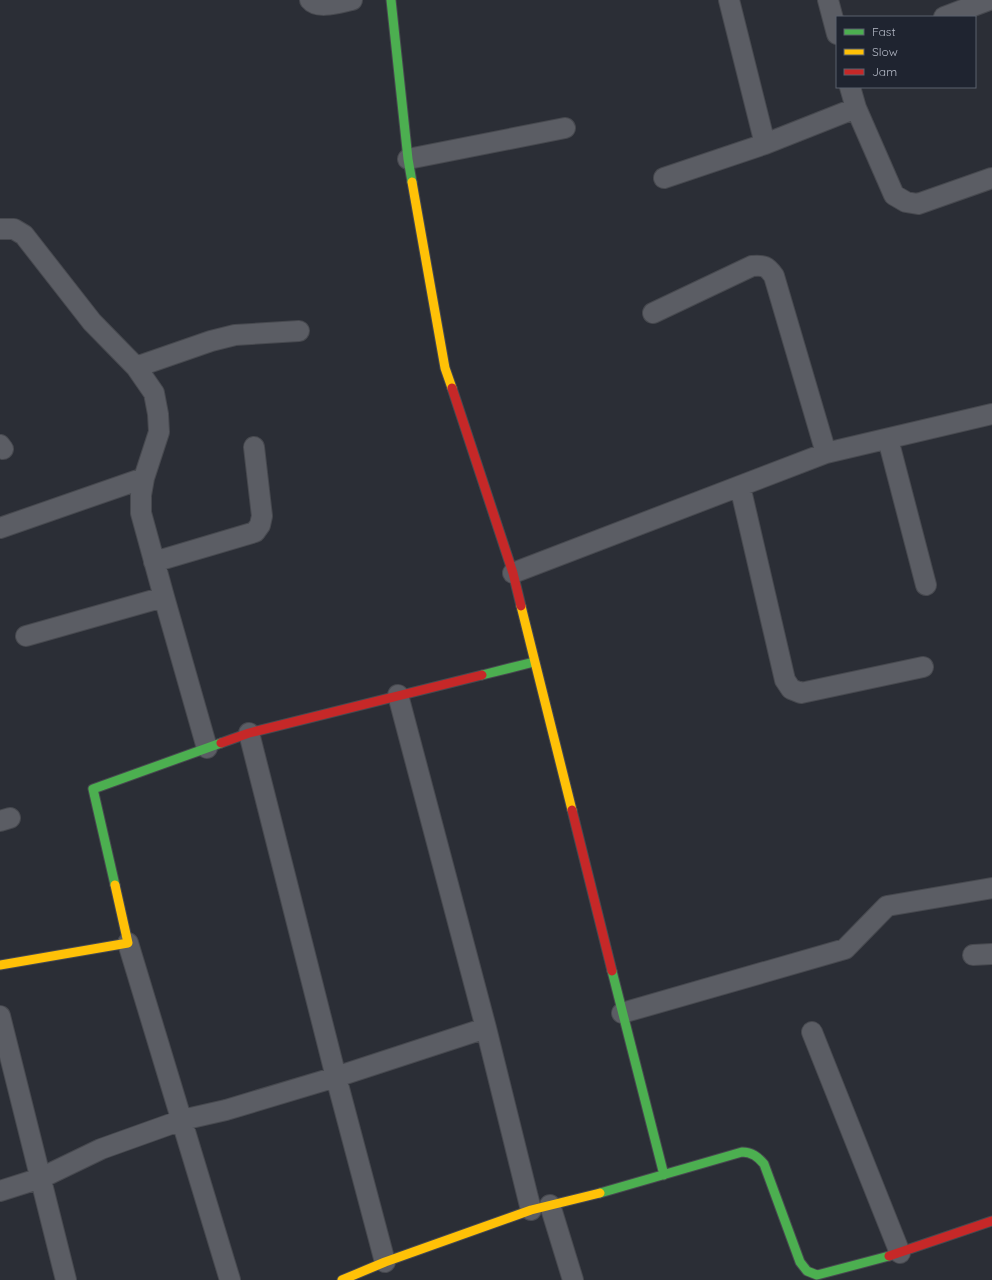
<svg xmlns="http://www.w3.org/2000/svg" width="992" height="1280" font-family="Quicksand,sans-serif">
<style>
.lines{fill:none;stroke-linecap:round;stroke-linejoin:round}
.street-casing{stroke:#47494f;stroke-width:22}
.fast-casing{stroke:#47494f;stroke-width:11}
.slow-casing{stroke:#47494f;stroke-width:11}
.jam-casing{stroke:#47494f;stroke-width:11}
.street{stroke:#5b5d64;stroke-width:20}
.fast{stroke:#4caf50;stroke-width:9}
.slow{stroke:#ffc107;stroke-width:9}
.jam{stroke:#c62828;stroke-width:9}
</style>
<rect width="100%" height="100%" fill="#2b2e36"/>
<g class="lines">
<g class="street-casing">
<path id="street" d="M310,0C318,10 341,2 352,0
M729,0L765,144
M828,0L837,34
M944,17L989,0
M850,87L856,108L894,195L906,202L918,204L992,178
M408,159L565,128
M664,178L765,144L856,108
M0,229H14L24,235L92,322L136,367L154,393L158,414L159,432L144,478L141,495V513L164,597L207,748
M653,313L752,266C764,265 767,266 774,276L826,453
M136,367L211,341L235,335L299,331
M888,439L926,585
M0,445L3,449
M740,486L785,680L791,689L801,693L923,667
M0,528L144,478
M154,562L255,532L260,525L262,516L254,447
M513,573L826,453L992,414
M26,636L164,597
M398,695L486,1028L531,1210
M249,733L336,1077L385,1262
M0,821L10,818
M128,943L230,1280
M973,955L992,954
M622,1013L845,949L887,906L992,888
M0,1016L66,1280
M812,1032L900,1253
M0,1191L41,1178L101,1149L182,1120L226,1110L336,1077L486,1028
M550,1205L573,1280"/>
</g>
<g class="fast-casing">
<path id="fast" d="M391,0L408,159L412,182
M482,675L534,662
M115,885L93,789L221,743
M612,971L664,1175
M600,1193L742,1152C752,1152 758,1157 764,1164L800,1262L807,1271L817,1275L889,1256"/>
</g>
<g class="slow-casing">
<path id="slow" d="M412,182L445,368L452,388
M521,606L572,810
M0,965L128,943L115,885
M342,1280L385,1262L531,1210L600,1193"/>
</g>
<g class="jam-casing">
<path id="jam" d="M452,388L513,573L521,606
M221,743L249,733L482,675
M572,810L612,971
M889,1256L992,1221"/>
</g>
<use href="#street" class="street"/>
<use href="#fast" class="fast"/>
<use href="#slow" class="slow"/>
<use href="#jam" class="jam"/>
</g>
<rect x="836" y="16" width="140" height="72" fill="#1f2430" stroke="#5b606c"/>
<rect x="844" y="29" width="20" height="6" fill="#4caf50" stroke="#5b606c"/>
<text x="872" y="36" font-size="12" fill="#b5bac7">Fast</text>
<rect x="844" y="49" width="20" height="6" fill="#ffc107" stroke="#5b606c"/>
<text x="872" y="56" font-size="12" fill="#b5bac7">Slow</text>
<rect x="844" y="69" width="20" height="6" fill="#c62828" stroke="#5b606c"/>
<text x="872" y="76" font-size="12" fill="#b5bac7">Jam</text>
</svg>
